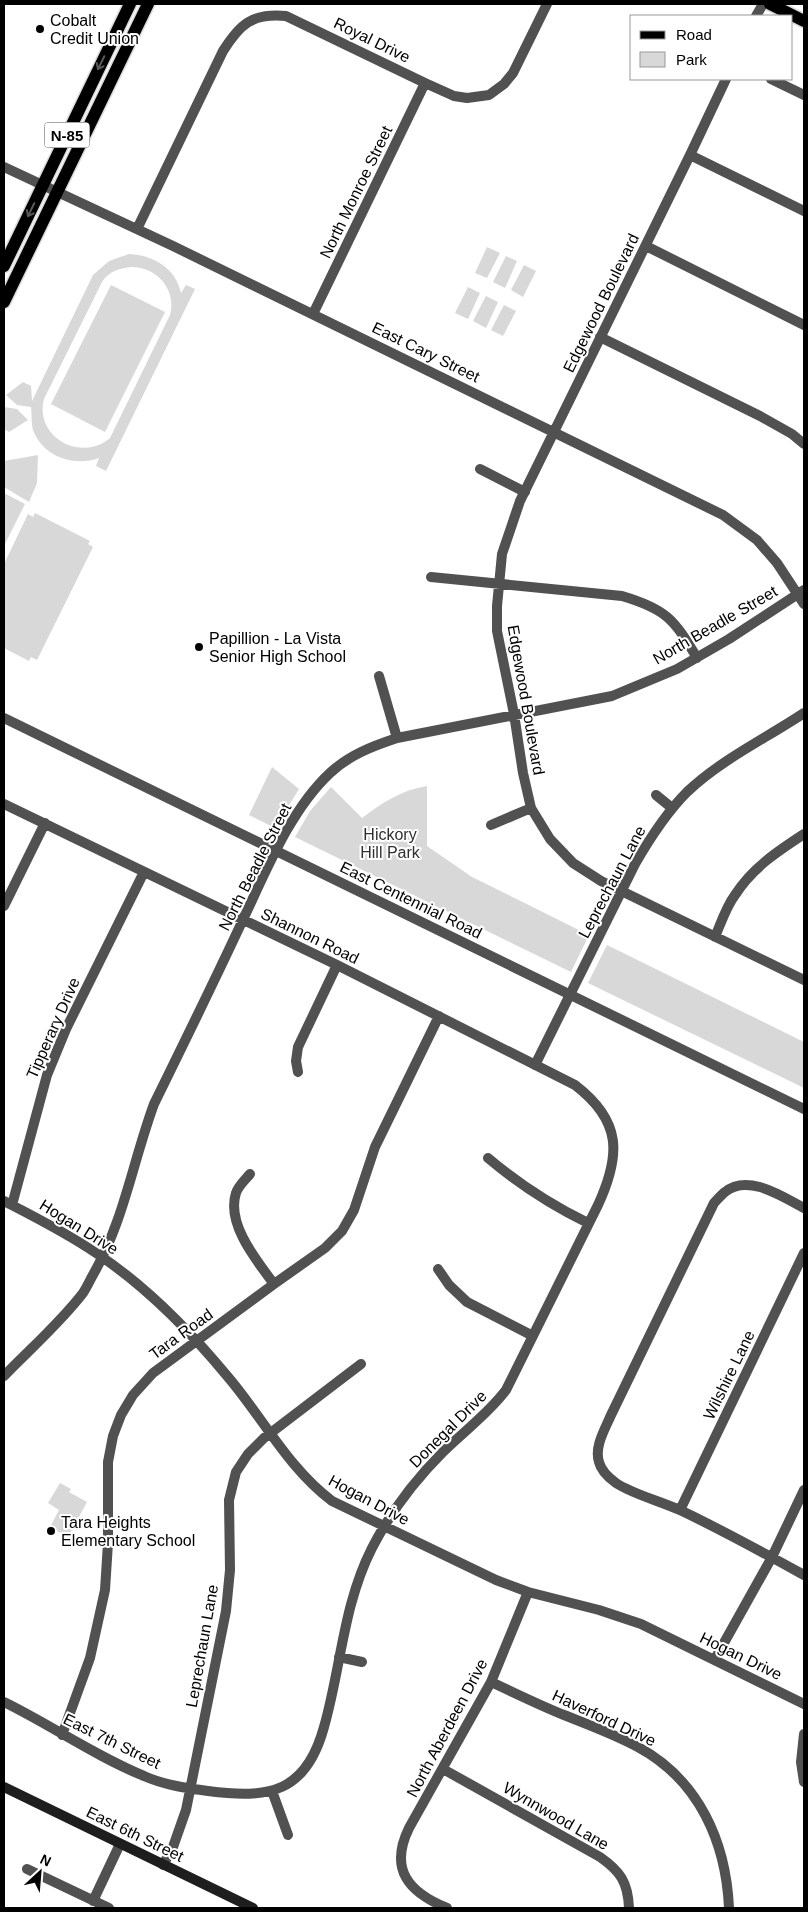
<svg xmlns="http://www.w3.org/2000/svg" width="808" height="1912" font-family="Helvetica,sans-serif">
<style>
.green{fill:#d8d8d8;fill-rule:evenodd}
.lines{fill:none;stroke-linecap:round;stroke-linejoin:round}
.primary-casing{stroke:#dbdbdb;stroke-width:15}
.minor{stroke:#515151;stroke-width:10}
.tertiary{stroke:#515151;stroke-width:10}
.secondary{stroke:#1e1e1e;stroke-width:10}
.primary{stroke:#000;stroke-width:12}
.oneway{stroke:#595959}
.poi-dot{fill:#000;stroke:#fff;stroke-width:2}
.labels{text-anchor:middle;dominant-baseline:central;stroke-width:4;stroke-linejoin:round;paint-order:stroke}
.shield{fill:#fff;stroke:#4c4c4c;stroke-width:1}
.shield-label{font-size:15px;font-weight:bold;fill:#000}
.poi-label{font-size:16px;fill:#000;stroke:#fff;text-anchor:start}
.street-label{font-size:16px;fill:#000;stroke:#fff}
.park-label{font-size:16px;fill:#2f2f2f;stroke:#fff}
</style>
<rect width="100%" height="100%" fill="#fff"/>
<path class="green" d="M487,247L500,253L487,278L475,273Z
M129,254C153,255 176,268 181,293L186,285L195,289L106,471L96,466L99,458C74,467 43,457 33,430C31,422 32,414 31,407L17,405L6,395L23,382L31,386L32,401L93,275L109,261ZM132,267C157,267 177,290 170,315L110,438C81,463 34,437 44,399L102,282C109,271 120,268 132,267Z
M506,256L517,261L505,288L493,282Z
M524,265L536,271L523,297L511,290Z
M111,285L165,312L105,432L51,404Z
M468,287L480,293L468,319L455,313Z
M486,296L498,302L486,328L473,321Z
M504,305L516,311L503,336L491,330Z
M4,407L17,409L28,420L9,432L4,429Z
M38,455L37,483L29,502L4,487V461Z
M4,493L25,504L4,546Z
M35,513L90,541L88,544L93,547L37,660L31,657L29,661L4,648V564L28,514L33,517Z
M272,767L299,789L275,828L249,815Z
M427,786V846L472,877L589,935L571,972L295,837L310,811L331,787L362,818C382,803 401,790 427,786Z
M607,945L804,1042V1088L588,983Z
M60,1483L71,1489L69,1492L87,1502L68,1537L50,1527L59,1510L48,1503Z"/>
<g class="lines">
<g class="primary-casing">
<path id="primary" d="M770,4L804,21
M4,266L130,4
M4,302L148,4"/>
</g>
<path class="minor" d="M756,16L763,4
M726,79L690,155L520,501L502,554L497,606V631L514,714L523,773L531,808L550,839L573,863L601,881L804,980
M771,79L804,95
M690,155L804,211
M4,167L173,246L723,515L757,540L777,563L804,604
M137,229L223,51C240,24 252,13 286,16L425,83L454,96L467,98L489,95L504,84L513,73L547,4
M646,246L804,325
M313,314L425,83
M600,337L760,416L792,434L804,444
M480,469L525,492
M431,577L622,596C666,609 674,619 697,658
M379,676L397,738
M656,795L672,808
M4,804L337,965L575,1085C622,1121 621,1155 598,1205L506,1390C488,1414 464,1431 443,1452C415,1480 390,1513 372,1548C343,1605 341,1668 324,1727C306,1793 269,1799 208,1791C186,1788 164,1785 144,1776C95,1756 51,1725 4,1702
M491,825L531,808
M4,906L45,823
M715,937C721,923 726,907 735,895C752,868 778,851 804,834
M535,1065L635,864C650,838 666,813 687,792C722,759 765,739 804,713
M298,1072L296,1061L298,1047L337,965
M488,1158C520,1185 551,1205 588,1223
M250,1174C245,1180 238,1186 236,1193C226,1224 257,1261 274,1284
M4,1201C35,1217 67,1233 96,1253C146,1286 190,1331 228,1377C263,1418 288,1468 332,1501L496,1580L528,1592L599,1610L641,1624L804,1704
M12,1205L47,1075L66,1029L144,872
M804,1208C783,1197 748,1173 725,1192C721,1195 718,1199 714,1203L611,1415C605,1429 594,1447 599,1462C601,1470 609,1478 616,1483C632,1494 663,1502 682,1511C724,1531 764,1553 804,1575
M438,1269L449,1285L467,1302L533,1336
M4,1376C30,1349 60,1323 83,1293C87,1287 90,1280 94,1273C124,1220 133,1161 154,1104C183,1045 212,986 240,926C264,876 289,811 330,773C349,755 373,746 397,738L612,696L677,669L729,639L804,590
M680,1510L804,1253
M339,1657L362,1662
M715,1659L772,1557L804,1490
M491,1682C515,1693 539,1705 564,1715C589,1725 614,1734 638,1747C699,1780 726,1842 729,1908
M804,1734L801,1762L804,1782
M62,1735L90,1658L105,1590L108,1543V1462L113,1436L121,1415L133,1395L153,1373L274,1284L325,1248L342,1231L354,1210L375,1147L439,1016
M443,1769L600,1857C620,1871 628,1882 629,1908
M272,1791L288,1835
M163,1865L173,1847L186,1810L226,1611L230,1570L229,1500L236,1472L248,1454L264,1438L361,1364
M27,1869L109,1908
M93,1901L120,1844
M447,1908C408,1892 389,1869 409,1828L491,1682L528,1592"/>
<path class="tertiary" d="M4,718L804,1109"/>
<path class="secondary" d="M4,1787L253,1908"/>
<use href="#primary" class="primary"/>
</g>
<defs><path id="oneway-shaft" d="M-6 0H5M1.5-3L5.5 0L1.5 3" fill="none" stroke-width="1.6" stroke-linecap="round" stroke-linejoin="round" transform="scale(1.25)"/></defs>
<g class="oneway">
<use href="#oneway-shaft" transform="translate(101 63) rotate(116)"/>
<use href="#oneway-shaft" transform="translate(31 210) rotate(116)"/>
</g>
<g class="poi-dot">
<circle cx="40" cy="29" r="5"/>
<circle cx="199" cy="647" r="5"/>
<circle cx="51" cy="1531" r="5"/>
</g>
<g class="labels">
<rect class="shield" x="44.5" y="122.5" width="45" height="25" rx="4"/>
<g class="shield-label">
<text x="67" y="135">N-85</text>
</g>
<g class="poi-label">
<text x="50" y="20">Cobalt<tspan x="50" dy="18">Credit Union</tspan></text>
<text x="209" y="638">Papillion - La Vista<tspan x="209" dy="18">Senior High School</tspan></text>
<text x="61" y="1522">Tara Heights<tspan x="61" dy="18">Elementary School</tspan></text>
</g>
<g class="street-label">
<text transform="translate(372 40) rotate(26)">Royal Drive</text>
<text transform="translate(356 192) rotate(-64)">North Monroe Street</text>
<text transform="translate(601 303) rotate(-64)">Edgewood Boulevard</text>
<text transform="translate(426 352) rotate(26)">East Cary Street</text>
<text transform="translate(715 625) rotate(-30)">North Beadle Street</text>
<text transform="translate(526 700) rotate(80)">Edgewood Boulevard</text>
<text transform="translate(255 867) rotate(-63)">North Beadle Street</text>
<text transform="translate(612 882) rotate(-62)">Leprechaun Lane</text>
<text transform="translate(411 900) rotate(26)">East Centennial Road</text>
<text transform="translate(310 936) rotate(26)">Shannon Road</text>
<text transform="translate(53 1028) rotate(-66)">Tipperary Drive</text>
<text transform="translate(79 1227) rotate(32)">Hogan Drive</text>
<text transform="translate(181 1334) rotate(-36)">Tara Road</text>
<text transform="translate(729 1375) rotate(-64)">Wilshire Lane</text>
<text transform="translate(448 1429) rotate(-45)">Donegal Drive</text>
<text transform="translate(369 1500) rotate(28)">Hogan Drive</text>
<text transform="translate(202 1646) rotate(-80)">Leprechaun Lane</text>
<text transform="translate(741 1656) rotate(26)">Hogan Drive</text>
<text transform="translate(604 1718) rotate(25)">Haverford Drive</text>
<text transform="translate(447 1728) rotate(-62)">North Aberdeen Drive</text>
<text transform="translate(112 1741) rotate(26)">East 7th Street</text>
<text transform="translate(556 1816) rotate(30)">Wynnwood Lane</text>
<text transform="translate(135 1834) rotate(26)">East 6th Street</text>
</g>
<g class="park-label">
<text x="390" y="834">Hickory<tspan x="390" dy="18">Hill Park</tspan></text>
</g>
</g>
<rect width="808" height="1912" fill="none" stroke="#000000" stroke-width="10"/>
<rect x="630" y="15" width="162" height="65" fill="#ffffff" stroke="#999999"/>
<rect x="640" y="31" width="25" height="8" fill="#000000" stroke="#999999"/>
<text x="676" y="40" font-size="15" fill="#000000">Road</text>
<rect x="640" y="52" width="25" height="15" fill="#d8d8d8" stroke="#999999"/>
<text x="676" y="65" font-size="15" fill="#000000">Park</text>
<g transform="translate(40 1872) rotate(26)" stroke="#ffffff" stroke-width="4" paint-order="stroke">
<path d="M0-4L9 19L0 12L-9 19Z" fill="#000000"/>
<text y="-8" font-size="14" font-weight="bold" text-anchor="middle" fill="#000000">N</text>
</g>
</svg>
